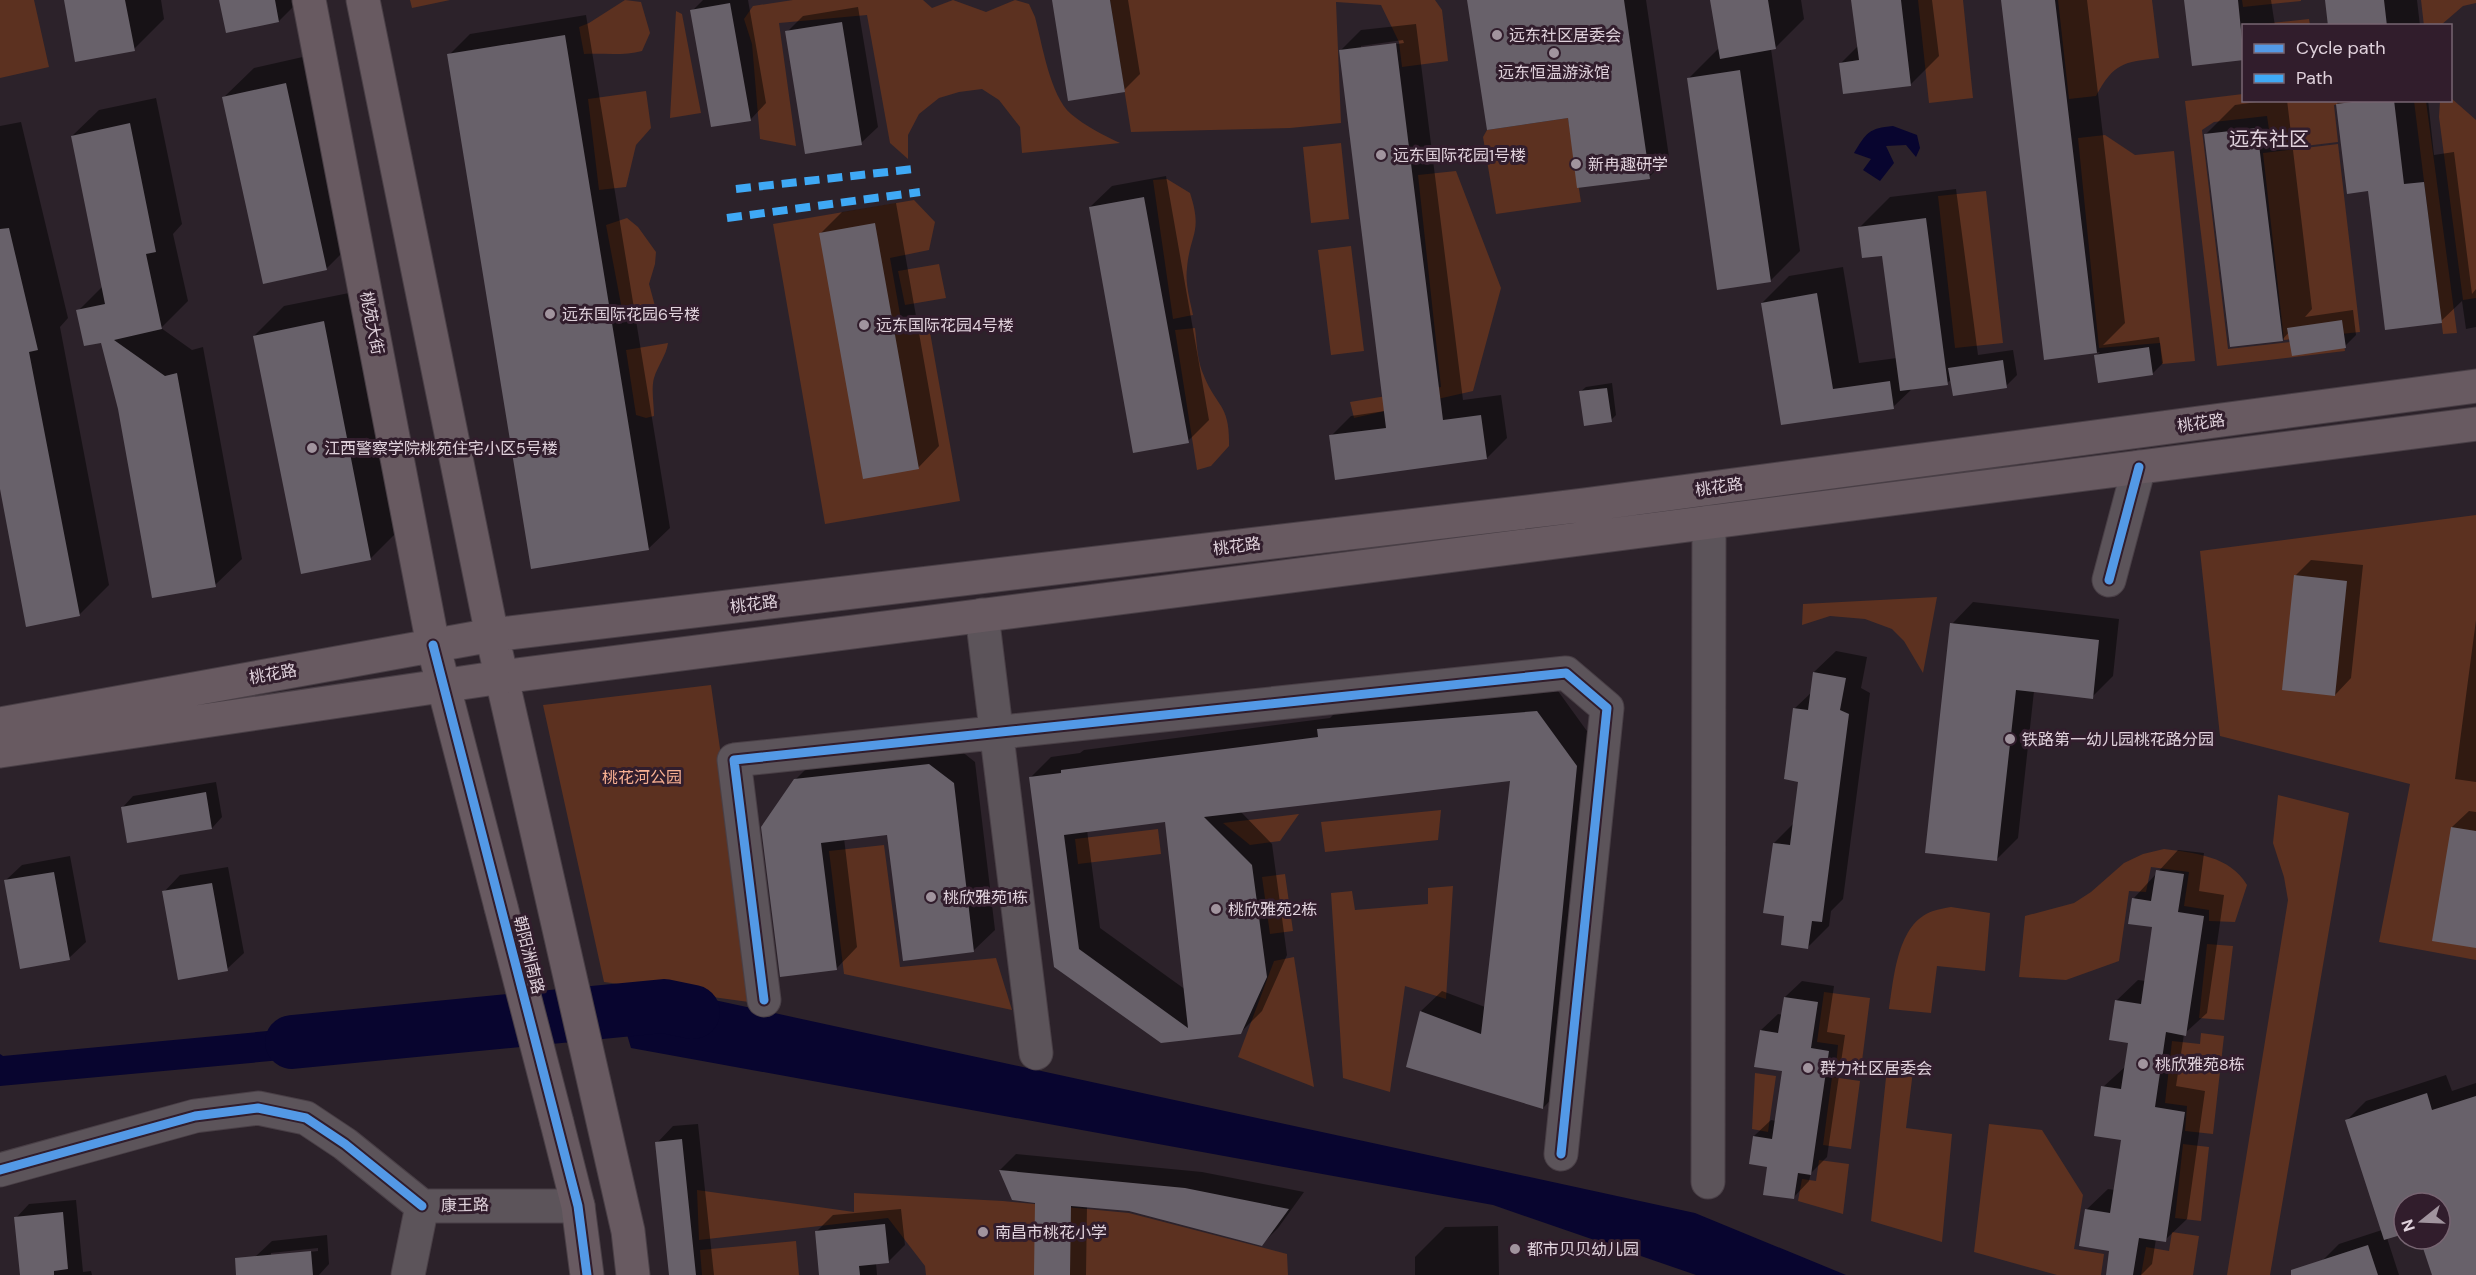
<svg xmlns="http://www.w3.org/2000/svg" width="2476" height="1275" font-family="'DM Sans','Noto Sans SC',sans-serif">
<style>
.green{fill:#5c3120}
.water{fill:#08052f}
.shadow{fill:#0007;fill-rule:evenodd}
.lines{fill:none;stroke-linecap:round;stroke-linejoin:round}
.river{stroke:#08052f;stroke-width:54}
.building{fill:#68616a;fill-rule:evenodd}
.minor-casing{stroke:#493f46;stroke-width:35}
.major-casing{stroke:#493f46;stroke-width:35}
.minor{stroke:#5c545a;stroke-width:33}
.major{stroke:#685a61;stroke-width:33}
.major-bridge-casing{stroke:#493f46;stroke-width:35;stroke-linecap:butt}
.major-bridge{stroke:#685a61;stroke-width:33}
.quiet{stroke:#3fa9f5;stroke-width:8;stroke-dasharray:15 8;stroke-linecap:butt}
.cycleway-casing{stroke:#311d2c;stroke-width:13}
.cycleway{stroke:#5399e6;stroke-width:9}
.poi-dot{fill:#a1949e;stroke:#311d2c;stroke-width:2}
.labels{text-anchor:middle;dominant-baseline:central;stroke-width:6;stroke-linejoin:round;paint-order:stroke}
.poi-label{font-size:16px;fill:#e0d2dc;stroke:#311d2c;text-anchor:start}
.street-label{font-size:16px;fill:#e0d2dc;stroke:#311d2c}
.park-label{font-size:16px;fill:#f8b092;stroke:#311d2c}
.quarter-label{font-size:20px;fill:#e0d2dc;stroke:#311d2c}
</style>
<rect width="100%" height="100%" fill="#2c222a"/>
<path class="green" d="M0,0H34L49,67L0,78Z
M410,0H450L412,8Z
M625,0L641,2L650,33L642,51C624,56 603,53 584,54L579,27L589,23Z
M793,0H923L932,8L953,0L986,12L1015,0L1029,4L1035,17C1042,43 1050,96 1071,114C1085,126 1103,135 1120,143L1022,153L1020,127L999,100L982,89L959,92L939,98L919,114L908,135V159L890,143L867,15L779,23L796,146L760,139L752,44L744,19L753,6Z
M1110,0H1435L1442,10L1448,61L1402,67L1399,42L1381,5L1336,2L1341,123L1290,128L1131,132Z
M1918,0H1963L1973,98L1929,103Z
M2058,0H2152L2159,58C2123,62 2114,63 2096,96L2069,99Z
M2242,0H2301V1L2243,7Z
M2421,0H2476V3L2463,6L2441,25L2424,26Z
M676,11L682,14L701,113L670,118Z
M2309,19L2310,25H2252Z
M646,91L651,128L636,145L626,187L599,190L588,99Z
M2243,94L2244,100L2368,101L2334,105L2338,142L2272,150L2267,116L2214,122L2202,130L2228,349L2343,336L2345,351L2217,366L2185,101Z
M2451,98L2476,120V298L2463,300L2439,117L2440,101L2450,100Z
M2414,101H2426L2457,333L2443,334Z
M1568,118L1581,202L1496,214L1483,137L1487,130Z
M2105,135L2135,155L2174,151L2195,361L2162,364L2160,343L2099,348L2078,138Z
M1341,143L1349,219L1311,223L1303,147Z
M2338,144L2360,332L2284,340L2263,153Z
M1456,171L1501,288L1473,391L1354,418L1350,402L1441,387L1418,175Z
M1167,179L1190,193C1203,233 1190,233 1187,268C1185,284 1190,300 1193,315L1173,319L1153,180Z
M1986,191L2003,343L1955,348L1938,196Z
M914,200L935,222L929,250L890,258L902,325L928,321L960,501L825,524L773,224Z
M627,218L638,227L656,252L655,264L649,284L655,306L650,316L638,319L623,315L606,225Z
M1351,246L1364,351L1331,355L1318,250Z
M939,264L946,298L905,305L898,271Z
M1195,328C1197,344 1197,361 1204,376C1217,408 1230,404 1229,446L1211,466L1197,470L1175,330Z
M668,343C666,356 658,365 654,378C651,389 654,404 654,416L646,418L636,415L626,350Z
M2476,515V960L2379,942L2410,784L2220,736L2200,551Z
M1937,597L1923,673L1904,641L1892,629L1865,619L1830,616L1802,625L1803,604Z
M711,685L756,1003L604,982L543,705Z
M2278,795L2349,813L2270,1275H2227L2288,900L2284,877L2273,843Z
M1441,810L1438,840L1325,852L1321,822Z
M1299,814L1280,841L1250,845L1223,823Z
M1158,829L1161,854L1078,864L1075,839Z
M884,845L900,967L996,958L1012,1010L844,974L829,851Z
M2164,849C2195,853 2230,856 2247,885L2235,922L2209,921V910L2184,906L2189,872L2151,867L2146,892L2129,891L2119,961L2066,980L2019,977L2025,916L2074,903L2091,892L2124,863L2143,854Z
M1285,874L1293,931L1270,934L1262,877Z
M1453,886L1446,999L1405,986L1390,1092L1343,1078L1331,893L1352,891L1355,910L1428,904V888Z
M1951,907L1990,913L1985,971L1937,966L1931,1013L1889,1009C1894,978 1897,923 1933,911C1939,909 1945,908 1951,907Z
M2207,944L2233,946L2224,1020L2199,1018Z
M1294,957L1314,1087L1238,1057L1274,961Z
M1824,992L1870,998L1861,1069L1836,1065L1838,1045L1817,1042Z
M2201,1033L2224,1036L2213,1134L2185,1131L2187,1106L2165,1103L2172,1041L2200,1044Z
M1887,1068L1913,1071L1906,1128L1952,1134L1942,1242L1871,1221Z
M1755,1073L1776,1076L1768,1132L1752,1129Z
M1832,1077L1860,1081L1851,1149L1823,1145Z
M1989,1124L2042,1130L2083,1195L2074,1249L2104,1254L2101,1275H2057L1974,1252Z
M2183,1144L2209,1147L2201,1221L2175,1218Z
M1819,1160L1849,1164L1843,1214L1798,1201L1802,1179L1816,1181Z
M697,1190L854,1212V1193L1003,1201L1129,1213L1287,1254L1288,1275H926L925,1266L888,1218L699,1240Z
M2172,1232L2199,1236L2193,1275H2141L2146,1247L2169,1251Z
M796,1241L799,1275H702L700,1250Z"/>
<path class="water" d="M1893,126L1917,135L1920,148L1916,157L1906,145L1886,146L1894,163L1880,181L1863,170L1871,159L1854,153C1866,133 1869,128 1893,126Z
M659,988L1695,1213L1846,1275H1696L1493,1205L631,1048L615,994Z
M364,1022L369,1052L0,1086V1054L3,1056Z"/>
<path class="shadow" d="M65,0H161L164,19L134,49Z
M221,0H300L279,21Z
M703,0H748L766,103L750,120L692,11Z
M1053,0H1128L1140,74L1124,90Z
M1469,0H1646L1669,157L1649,177L1569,116Z
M1712,0H1801L1804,19L1775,48L1771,49L1800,251L1770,281L1689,78L1719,48Z
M1853,0H1932L1939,56L1911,84L1841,63L1859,45Z
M2002,0H2087L2125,323L2103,345L2159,337L2163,363L2152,374L2096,356L2100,352L2045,358Z
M2186,0H2271L2275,26H2244V59Z
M2326,0H2417L2420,26H2329Z
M858,7L878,127L861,143L787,32L803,16Z
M586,15L670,528L648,549L449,55L470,34Z
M1416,24L1463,400L1501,395L1507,438L1487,458L1331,436L1351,416L1385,411L1340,51L1361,30ZM1403,40L1404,43L1361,49V46Z
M316,54L357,238L326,269L223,98L254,68Z
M156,98L182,224L173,234L188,301L161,328L192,350L203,347L242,559L215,585L119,409L102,341L78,311L103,286L72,136L99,110Z
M2271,100H2287L2312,309L2305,317L2353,310L2356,335L2345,346L2289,332L2282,340L2205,135L2235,105Z
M2337,100H2428L2434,155L2454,152L2472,294L2476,289V327L2466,329L2462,301L2441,321L2370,190L2348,192Z
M21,122L68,318L60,327L109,585L79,615L0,481V126Z
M1166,176L1209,420L1188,441L1090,207L1112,186Z
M1956,189L1978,355L2013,350L2017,375L2006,386L1952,379L1947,383L1913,388L1893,407L1782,423L1762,303L1789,276L1843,267L1859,363L1897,358L1883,254L1860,227L1890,197Z
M896,203L939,446L918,468L820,234L842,212Z
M354,292L401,528L371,558L302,572L254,336L284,306Z
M1612,383L1616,415L1611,420L1580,392L1586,387Z
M2311,560L2363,565L2351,678L2335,695L2295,576Z
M1973,602L2119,619L2113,676L2092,697L2034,691L2018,838L1997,859L1952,624Z
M2476,620V782L2455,779Z
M1836,651L1867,657L1861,688L1870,693L1843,899L1831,911L1829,926L1808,947L1786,914L1774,843L1794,823L1800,780L1794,709L1812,692L1814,672Z
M1558,691L1597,745L1563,1087L1543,1108L1421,1011L1442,991L1485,1007L1512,779L1240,811L1272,844L1287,955L1262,1011L1240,1033L1162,1041L1055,966L1030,778L1051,757L1080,753L1084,750L1330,718L1339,709ZM1166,820L1186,990L1100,928L1087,830Z
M951,743L975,762L995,930L973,951L888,833L844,838L857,947L836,969L795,780L817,758Z
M216,782L222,817L212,828L123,807L133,796Z
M2469,811L2476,812V946L2452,827Z
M2178,850L2204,853L2199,891L2224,895L2207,1013L2184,1034L2176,1086L2205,1091L2187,1219L2165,1240L2156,1239L2152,1264L2141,1275H2107L2111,1250L2086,1210L2108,1189L2115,1190L2122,1139L2103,1087L2126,1066L2129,1042L2116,1001L2138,980L2146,981L2154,926L2134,898Z
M70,856L86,942L69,958L5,881L22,865Z
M228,867L244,953L227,969L164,892L180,875Z
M1802,981L1834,986L1827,1032L1845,1035L1827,1157L1811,1173L1809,1181L1793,1198L1769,1166L1754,1136L1771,1120L1776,1121L1784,1070L1761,1030L1778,1014L1783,1015L1785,997Z
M2446,1075L2452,1091L2476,1083V1275H2433L2422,1239H2440V1203H2404V1232L2387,1238L2399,1275H2327L2322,1261L2339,1244L2382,1230L2347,1120L2366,1101Z
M698,1124L714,1275H670L657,1143L673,1126Z
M1016,1154L1202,1172L1304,1192L1278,1228L1262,1244L1129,1209L1087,1206L1086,1275H1035L1036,1201L1000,1170Z
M76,1200L83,1272L91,1271L92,1275H21L16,1218L29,1204Z
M901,1209L905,1245L888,1262L876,1263L877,1275H821L817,1231L833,1215Z
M1498,1226L1499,1275H1415V1257L1445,1227Z
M327,1235L329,1264L319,1275H257L255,1257L272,1241ZM318,1248V1251L271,1256V1253Z"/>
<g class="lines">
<path class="river" d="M292,1042L664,1006L693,1012"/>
</g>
<path class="building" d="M64,0H125L135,51L75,62Z
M219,0H275L279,22L226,33Z
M1052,0H1110L1125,92L1068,101Z
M1467,0H1624L1650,179L1577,188L1568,118L1487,130Z
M1710,0H1768L1776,49L1720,59Z
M1851,0H1901L1911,86L1843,94L1839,63L1859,60Z
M2001,0H2055L2097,353L2044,360Z
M2184,0H2238L2244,60L2192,66Z
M2325,0H2384L2387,26H2328Z
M730,3L751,121L711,127L690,10Z
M842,22L862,145L805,154L785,31Z
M565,35L649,550L531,569L447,54Z
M1396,43L1443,420L1481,415L1487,459L1335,480L1329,435L1386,428L1339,50Z
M1740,70L1771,282L1717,290L1687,78Z
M286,83L327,270L263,284L222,97Z
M2368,100H2394L2404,184L2424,182L2442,323L2385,330L2368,191L2347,194L2336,104Z
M130,123L156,252L146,254L162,329L114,340L165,376L177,373L216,587L152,598L118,409L101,343L84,346L76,310L105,304L71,136Z
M2257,128L2283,341L2230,347L2204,134Z
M1144,197L1189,443L1133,453L1089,207Z
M1926,218L1948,385L1900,391L1882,256L1862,258L1858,227Z
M875,223L919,469L863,479L819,233Z
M9,228L38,350L29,352L80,616L26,627L0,489V229Z
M1817,293L1833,389L1890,381L1894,409L1781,425L1761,303Z
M2342,320L2346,348L2292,356L2287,328Z
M324,321L371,560L301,574L253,336Z
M2149,347L2153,375L2098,383L2094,355Z
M2003,360L2007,388L1953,396L1948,368Z
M1607,388L1612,422L1584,426L1579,391Z
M2294,575L2347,581L2335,696L2282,690Z
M1950,623L2099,640L2093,699L2016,690L1997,861L1925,853Z
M1813,672L1846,678L1840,710L1849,714L1822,922L1812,921L1808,949L1781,945L1784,916L1763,913L1773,843L1790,845L1798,782L1784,779L1793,708L1808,710Z
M1537,711L1577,766L1543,1109L1406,1067L1420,1011L1481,1034L1510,781L1204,817L1252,865L1267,977L1241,1034L1161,1043L1054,967L1029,777L1061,773V770L1318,737L1317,729ZM1165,822L1188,1028L1079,949L1064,835Z
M929,764L954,783L974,952L903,961L887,835L821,843L837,970L780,977L761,827L794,779Z
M206,792L212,829L127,843L121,807Z
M2451,827L2476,831V948L2432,941Z
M2156,870L2184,874L2178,912L2204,916L2186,1036L2166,1032L2155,1107L2185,1112L2166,1242L2139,1238L2133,1275H2106L2109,1251L2079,1246L2085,1209L2110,1213L2121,1140L2094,1136L2101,1086L2121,1089L2128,1043L2109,1040L2115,1000L2141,1004L2152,927L2128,924L2132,898L2151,901Z
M54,872L70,960L20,969L4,880Z
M212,883L228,971L178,980L162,891Z
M1784,997L1818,1002L1811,1048L1829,1051L1811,1175L1798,1173L1794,1199L1763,1195L1767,1167L1749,1164L1753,1136L1772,1139L1782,1071L1754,1067L1760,1030L1778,1033Z
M2427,1093L2432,1110L2476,1096V1275H2432L2420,1239H2440V1203H2404V1234L2384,1240L2345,1120Z
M682,1139L696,1275H669L655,1142Z
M999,1170L1185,1188L1289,1209L1262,1246L1129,1211L1071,1206L1070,1275H1034L1035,1203L1012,1200Z
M63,1212L68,1269L54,1271V1275H20L14,1217Z
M885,1224L889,1263L859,1266L860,1275H819L815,1231Z
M2368,1245L2378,1275H2291V1270Z
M311,1251L313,1275H236L235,1258Z"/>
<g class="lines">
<g class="minor-casing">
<path id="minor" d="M2109,580L2139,467
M982,615L1036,1053
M764,1000L734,760L1566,673L1607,708L1561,1154
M0,1170L195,1116L258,1108L306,1118L345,1144L422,1206
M1708,1182L1709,522
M408,1275L422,1206H578"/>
</g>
<g class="major-casing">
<path id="major" d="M309,0L433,645L501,907
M363,0L492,635L628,1231L633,1275
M0,724L492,635L1585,505L2476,386
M0,751L502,677L2476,424
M557,1123L578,1206L587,1275"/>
</g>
<use href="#minor" class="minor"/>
<use href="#major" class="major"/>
<g class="major-bridge-casing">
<path id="major-bridge" d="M501,907L557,1123"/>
</g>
<use href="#major-bridge" class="major-bridge"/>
<path class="quiet" d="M736,189L914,169
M727,218L920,192"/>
<g class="cycleway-casing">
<path id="cycleway" d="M2109,580L2139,467
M433,645L578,1206L587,1275
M764,1000L734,760L1566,673L1607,708L1561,1154
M0,1170L195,1116L258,1108L306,1118L345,1144L422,1206"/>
</g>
<use href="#cycleway" class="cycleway"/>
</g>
<g class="poi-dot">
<circle cx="1497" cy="35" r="6"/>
<circle cx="1554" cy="53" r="6"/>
<circle cx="1381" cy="155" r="6"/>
<circle cx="1576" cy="164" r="6"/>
<circle cx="550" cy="314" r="6"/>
<circle cx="864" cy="325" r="6"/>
<circle cx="312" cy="448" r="6"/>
<circle cx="2010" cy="739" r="6"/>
<circle cx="931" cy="897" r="6"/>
<circle cx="1216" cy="909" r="6"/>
<circle cx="2143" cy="1064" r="6"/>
<circle cx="1808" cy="1068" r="6"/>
<circle cx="983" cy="1232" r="6"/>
<circle cx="1515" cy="1249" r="6"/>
</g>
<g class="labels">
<g class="poi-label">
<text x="1509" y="35">远东社区居委会</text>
<text x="1554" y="72" text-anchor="middle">远东恒温游泳馆</text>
<text x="1393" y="155">远东国际花园1号楼</text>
<text x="1588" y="164">新冉趣研学</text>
<text x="562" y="314">远东国际花园6号楼</text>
<text x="876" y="325">远东国际花园4号楼</text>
<text x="324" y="448">江西警察学院桃苑住宅小区5号楼</text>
<text x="2022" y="739">铁路第一幼儿园桃花路分园</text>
<text x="943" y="897">桃欣雅苑1栋</text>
<text x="1228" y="909">桃欣雅苑2栋</text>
<text x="2155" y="1064">桃欣雅苑8栋</text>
<text x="1820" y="1068">群力社区居委会</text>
<text x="995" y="1232">南昌市桃花小学</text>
<text x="1527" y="1249">都市贝贝幼儿园</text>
</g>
<g class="street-label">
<text transform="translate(372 323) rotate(79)">桃苑大街</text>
<text transform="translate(2201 423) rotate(-8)">桃花路</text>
<text transform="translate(1719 487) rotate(-8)">桃花路</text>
<text transform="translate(1237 546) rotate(-7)">桃花路</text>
<text transform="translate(754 604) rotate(-7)">桃花路</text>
<text transform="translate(273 674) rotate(-10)">桃花路</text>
<text transform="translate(529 955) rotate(76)">朝阳洲南路</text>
<text transform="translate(465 1205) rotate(-1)">康王路</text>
</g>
<g class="park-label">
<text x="642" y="777">桃花河公园</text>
</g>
<g class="quarter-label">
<text x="2269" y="139">远东社区</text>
</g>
</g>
<rect x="2242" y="24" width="210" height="78" fill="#311d2c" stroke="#776572" stroke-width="1.5"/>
<rect x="2254" y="44" width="30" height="9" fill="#5399e6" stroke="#776572" stroke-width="1.5"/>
<text x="2296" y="54" font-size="18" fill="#e0d2dc">Cycle path</text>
<rect x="2254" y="74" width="30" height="9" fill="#3fa9f5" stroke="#776572" stroke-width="1.5"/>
<text x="2296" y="84" font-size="18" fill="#e0d2dc">Path</text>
<g transform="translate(2422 1221) rotate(252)"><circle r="28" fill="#311d2c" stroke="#776572" stroke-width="1.5"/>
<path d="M0-4.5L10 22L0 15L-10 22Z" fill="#a1949e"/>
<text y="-9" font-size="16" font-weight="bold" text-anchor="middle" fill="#e0d2dc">N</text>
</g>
</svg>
